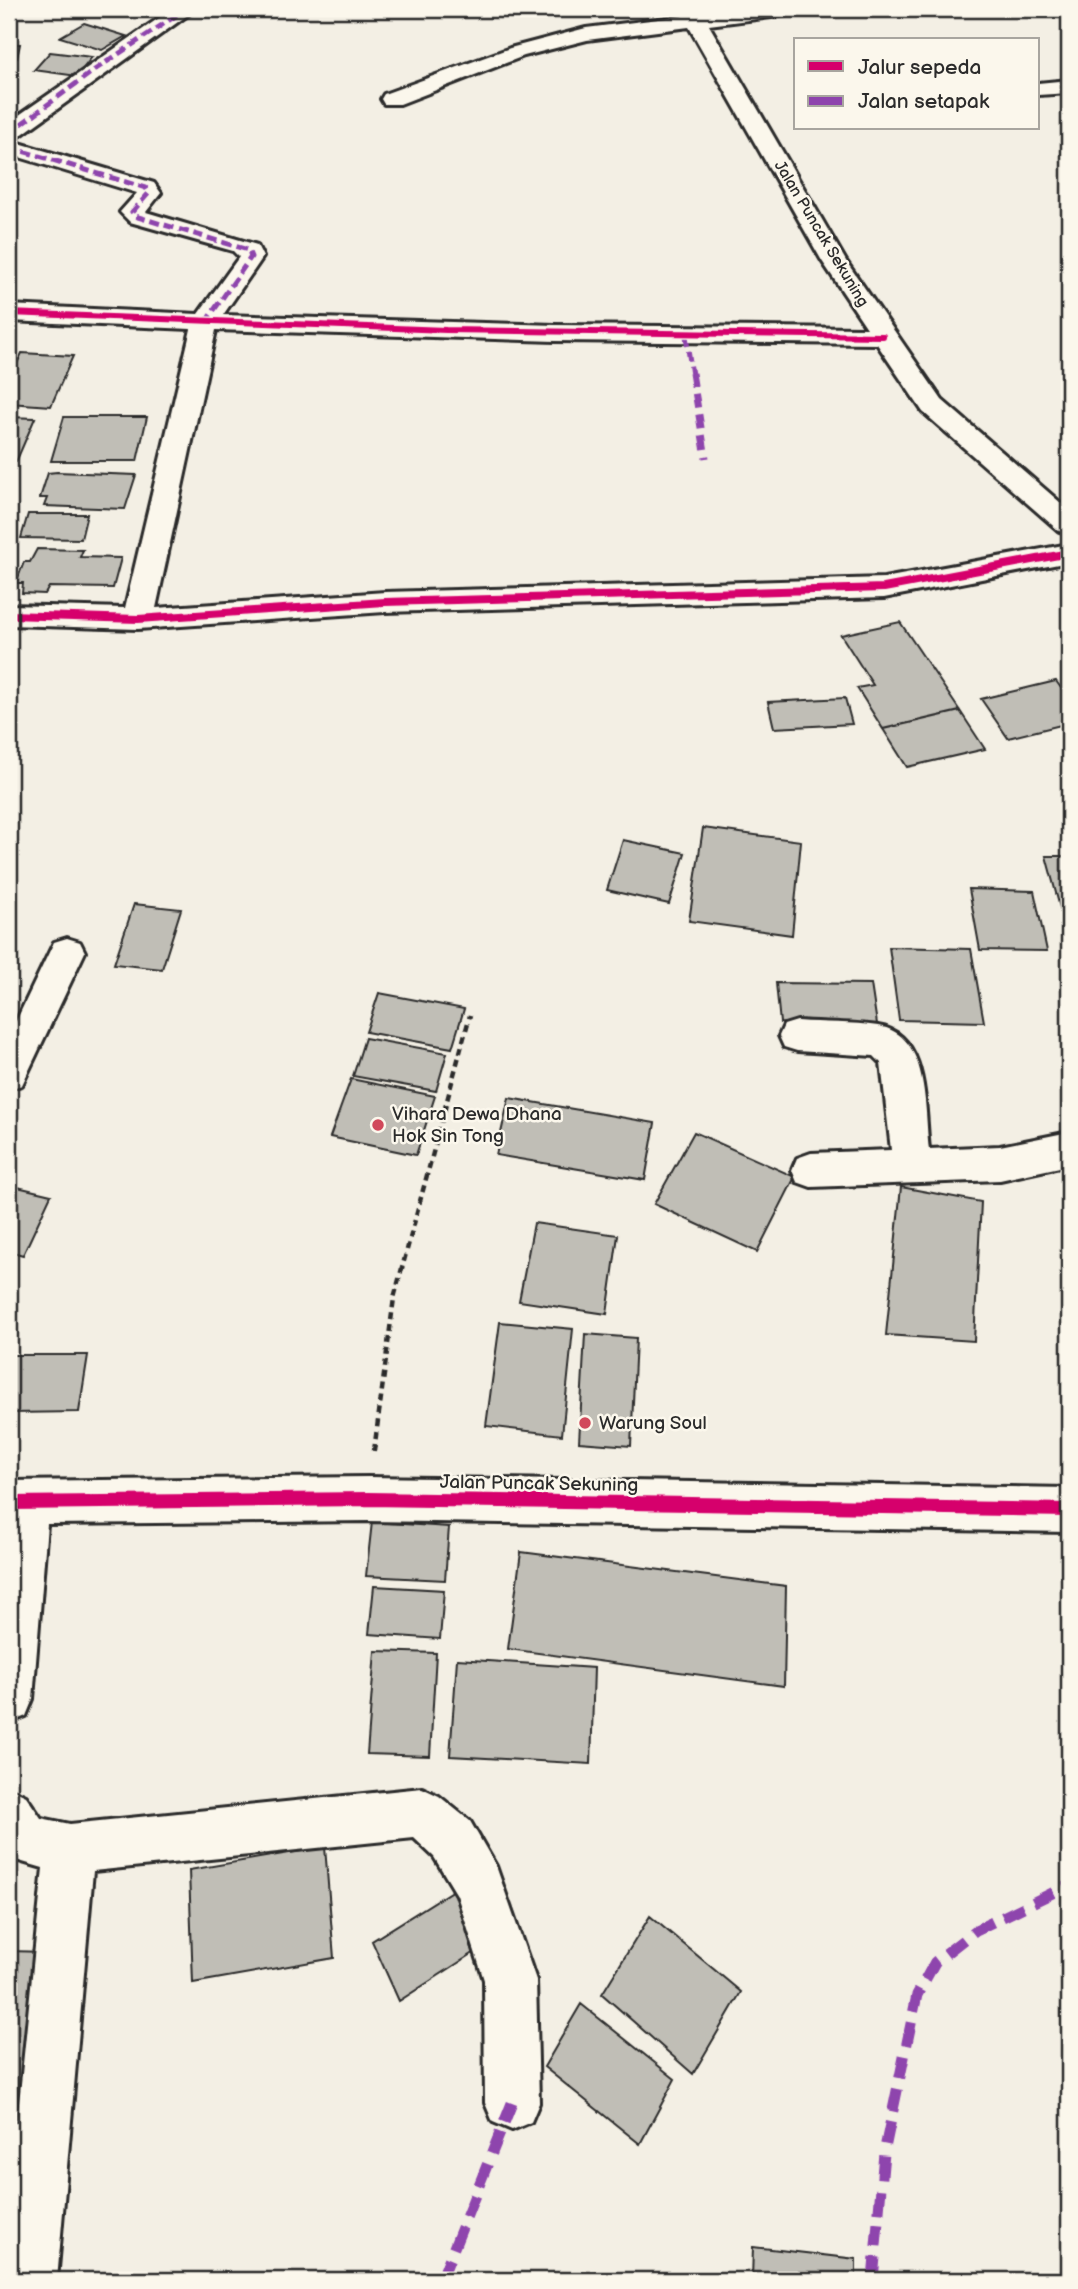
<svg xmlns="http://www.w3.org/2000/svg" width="1078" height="2289" font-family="'Balsamiq Sans',sans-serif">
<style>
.building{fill:#c0beb6;stroke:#2b2b2b;stroke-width:2}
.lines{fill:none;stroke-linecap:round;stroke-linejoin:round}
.minor-casing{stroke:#2b2b2b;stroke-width:6}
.path{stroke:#2b2b2b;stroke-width:4.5;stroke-dasharray:7 5;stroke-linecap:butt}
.minor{fill:#fbf7ec;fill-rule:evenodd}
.quiet-far2{stroke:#8e44ad;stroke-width:5;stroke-dasharray:10 5;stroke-linecap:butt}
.quiet-far1{stroke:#8e44ad;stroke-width:7;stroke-dasharray:14 7;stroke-linecap:butt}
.quiet{stroke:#8e44ad;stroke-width:11;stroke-dasharray:23 11;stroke-linecap:butt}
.cycleway-far2-casing{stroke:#fbf7ec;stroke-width:9}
.cycleway-far1-casing{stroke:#fbf7ec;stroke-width:11}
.cycleway-casing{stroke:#fbf7ec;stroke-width:18}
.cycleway-far2{stroke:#d6006c;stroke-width:6}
.cycleway-far1{stroke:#d6006c;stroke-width:8}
.cycleway{stroke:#d6006c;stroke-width:14}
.poi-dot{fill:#d1495b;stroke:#fbf7ec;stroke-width:2.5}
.labels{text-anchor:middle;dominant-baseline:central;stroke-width:5;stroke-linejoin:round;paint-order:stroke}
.far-street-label{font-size:16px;fill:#2b2b2b;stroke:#fbf7ec}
.poi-label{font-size:19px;fill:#2b2b2b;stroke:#fbf7ec;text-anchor:start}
.street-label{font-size:19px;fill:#2b2b2b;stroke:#fbf7ec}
</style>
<rect width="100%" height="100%" fill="#f3efe4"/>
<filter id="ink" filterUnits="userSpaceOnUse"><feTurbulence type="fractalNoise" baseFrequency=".0143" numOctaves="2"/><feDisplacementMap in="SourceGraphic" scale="14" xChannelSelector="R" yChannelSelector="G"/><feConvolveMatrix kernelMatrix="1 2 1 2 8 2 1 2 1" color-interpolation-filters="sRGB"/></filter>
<g filter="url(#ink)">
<path class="building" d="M84,23L126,36L102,50L60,37Z
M9,44H20L17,58H9Z
M50,52L92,57L77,76L34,70Z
M22,353L73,356L51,406L9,403V380Z
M9,417L35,418L16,462H9Z
M64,417H147L137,461H51Z
M57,472L136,475L125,509L44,506L47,498H40L48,473Z
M28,514H87L81,539L21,538Z
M37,549L83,550L80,557L121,558L113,588L49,587L45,594L22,593L23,583H16L24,562H30Z
M900,622L960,711L883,729L857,688L873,685L841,635Z
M1056,681L1069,699V723L1008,738L981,699Z
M845,698L852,724L774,728L768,702Z
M960,711L985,749L907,767L883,729Z
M703,828L801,841L792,935L689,921Z
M623,840L685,853L669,904L607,890Z
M1046,856H1069V941Z
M969,889L1034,891L1047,951L980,950Z
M134,904L181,909L162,969L114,964Z
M889,947L971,949L984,1022L899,1020Z
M776,983L871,984L877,1024L780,1023Z
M379,993L464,1009L452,1048L366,1032Z
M365,1038L447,1053L436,1091L353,1076Z
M351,1079L435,1096L416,1155L330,1137Z
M509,1098L655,1123L645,1180L496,1155Z
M694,1132L795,1177L757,1252L654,1204Z
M9,1185L51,1195L23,1255L9,1251Z
M901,1187L981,1202L974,1341L886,1335Z
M534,1223L618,1235L607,1314L519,1301Z
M500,1322L573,1329L562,1435L486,1426Z
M585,1334L636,1338L631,1446L579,1442Z
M9,1355H88L79,1412L9,1413Z
M372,1522L449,1527L445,1580L366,1576Z
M521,1552L786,1586L784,1686L508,1649Z
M374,1586L444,1590L440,1639L369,1634Z
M375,1651L436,1653L430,1756L367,1754Z
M457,1659L594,1668L591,1764L450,1756Z
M325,1847L334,1958L193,1983L189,1870Z
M455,1889L483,1947L399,2001L372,1941Z
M650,1916L741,1992L693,2074L602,1994Z
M9,1951L46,1952L22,2104H9Z
M581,2004L675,2079L640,2144L544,2067Z
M753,2247L856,2259V2280H752Z"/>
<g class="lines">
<g class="minor-casing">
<path id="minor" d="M172,9H196L17,138L9,140V122Z
M679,9H699L702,13L739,9H797L787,15L709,25L846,261L942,400L1069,510V534L1059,531L923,412L877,344L555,341L216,330L156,608L385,592L884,578L1069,544V562L884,598L385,612L138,629L9,625V605L125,608L191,329L9,321V305L198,314L239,257L233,251L130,222L120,212L137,193L9,154V140L154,183L161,193L146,212L257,245L263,257L223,315L555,325L867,328L822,261L689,27L587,40L524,56L400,104H384L381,99L384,94L510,48L586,28L683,16Z
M1069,80V93L1038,95V83Z
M67,938L80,942L85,952L22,1085L9,1089V1036L54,942Z
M797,1021C823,1023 852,1022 878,1026C930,1034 924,1108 929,1149L1000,1146L1069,1132V1165L1000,1180L811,1187L797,1182L792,1170L797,1158L811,1153L891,1150L881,1063L874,1056L797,1051L784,1047L779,1036L784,1025Z
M368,1477L1069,1488V1532L368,1521L47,1524L33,1699L26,1716L9,1723V1481Z
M9,1788L26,1796L41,1818L70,1824L422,1788L439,1796L470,1821L496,1866L536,1980L539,2103L531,2122L512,2130L493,2122L485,2103L484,1980L457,1895L434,1857L414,1838L93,1871L57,2280H9L12,2178H9V2124L17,2123L43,1868L9,1858Z"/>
</g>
<path class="path" d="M374,1451L394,1298L470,1015"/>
<use href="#minor" class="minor"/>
<path class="quiet-far2" d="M9,133L96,69L186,9
M9,147L146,188L149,193L132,212L138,217L248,250L251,257L205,323
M686,336L692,375"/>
<path class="quiet-far1" d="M692,373L706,458"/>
<path class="quiet" d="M441,2280L512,2103
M873,2280L884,2153L917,1995L935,1962L976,1930L1069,1885"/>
<g class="cycleway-far2-casing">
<path id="cycleway-far2" d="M9,313L446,330L883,336"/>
</g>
<g class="cycleway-far1-casing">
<path id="cycleway-far1" d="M9,615L138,619L385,602L884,588L1069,553"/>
</g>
<g class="cycleway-casing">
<path id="cycleway" d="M9,1503L368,1499L1069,1510"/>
</g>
<use href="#cycleway-far2" class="cycleway-far2"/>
<use href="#cycleway-far1" class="cycleway-far1"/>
<use href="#cycleway" class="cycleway"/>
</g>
</g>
<g class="poi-dot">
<circle cx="378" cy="1125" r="7"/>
<circle cx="585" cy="1423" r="7"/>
</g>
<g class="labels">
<g class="far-street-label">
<text transform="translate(821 234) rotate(59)">Jalan Puncak Sekuning</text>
</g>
<g class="poi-label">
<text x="392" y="1114">Vihara Dewa Dhana<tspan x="392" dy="22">Hok Sin Tong</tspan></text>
<text x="599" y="1423">Warung Soul</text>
</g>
<g class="street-label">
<text transform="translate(539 1484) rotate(1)">Jalan Puncak Sekuning</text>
</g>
</g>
<rect width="1078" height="2289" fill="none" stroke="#fbf7ec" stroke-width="35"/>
<rect x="18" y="18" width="1043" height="2254" fill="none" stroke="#2b2b2b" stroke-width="2.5" filter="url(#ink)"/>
<rect x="794" y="38" width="245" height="91" fill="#fbf7ec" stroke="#a8a59f" stroke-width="2"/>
<rect x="808" y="61" width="35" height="10" fill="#d6006c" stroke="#a8a59f" stroke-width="2"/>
<text x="858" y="74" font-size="21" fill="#2b2b2b">Jalur sepeda</text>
<rect x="808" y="96" width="35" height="10" fill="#8e44ad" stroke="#a8a59f" stroke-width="2"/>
<text x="858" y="108" font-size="21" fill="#2b2b2b">Jalan setapak</text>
</svg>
